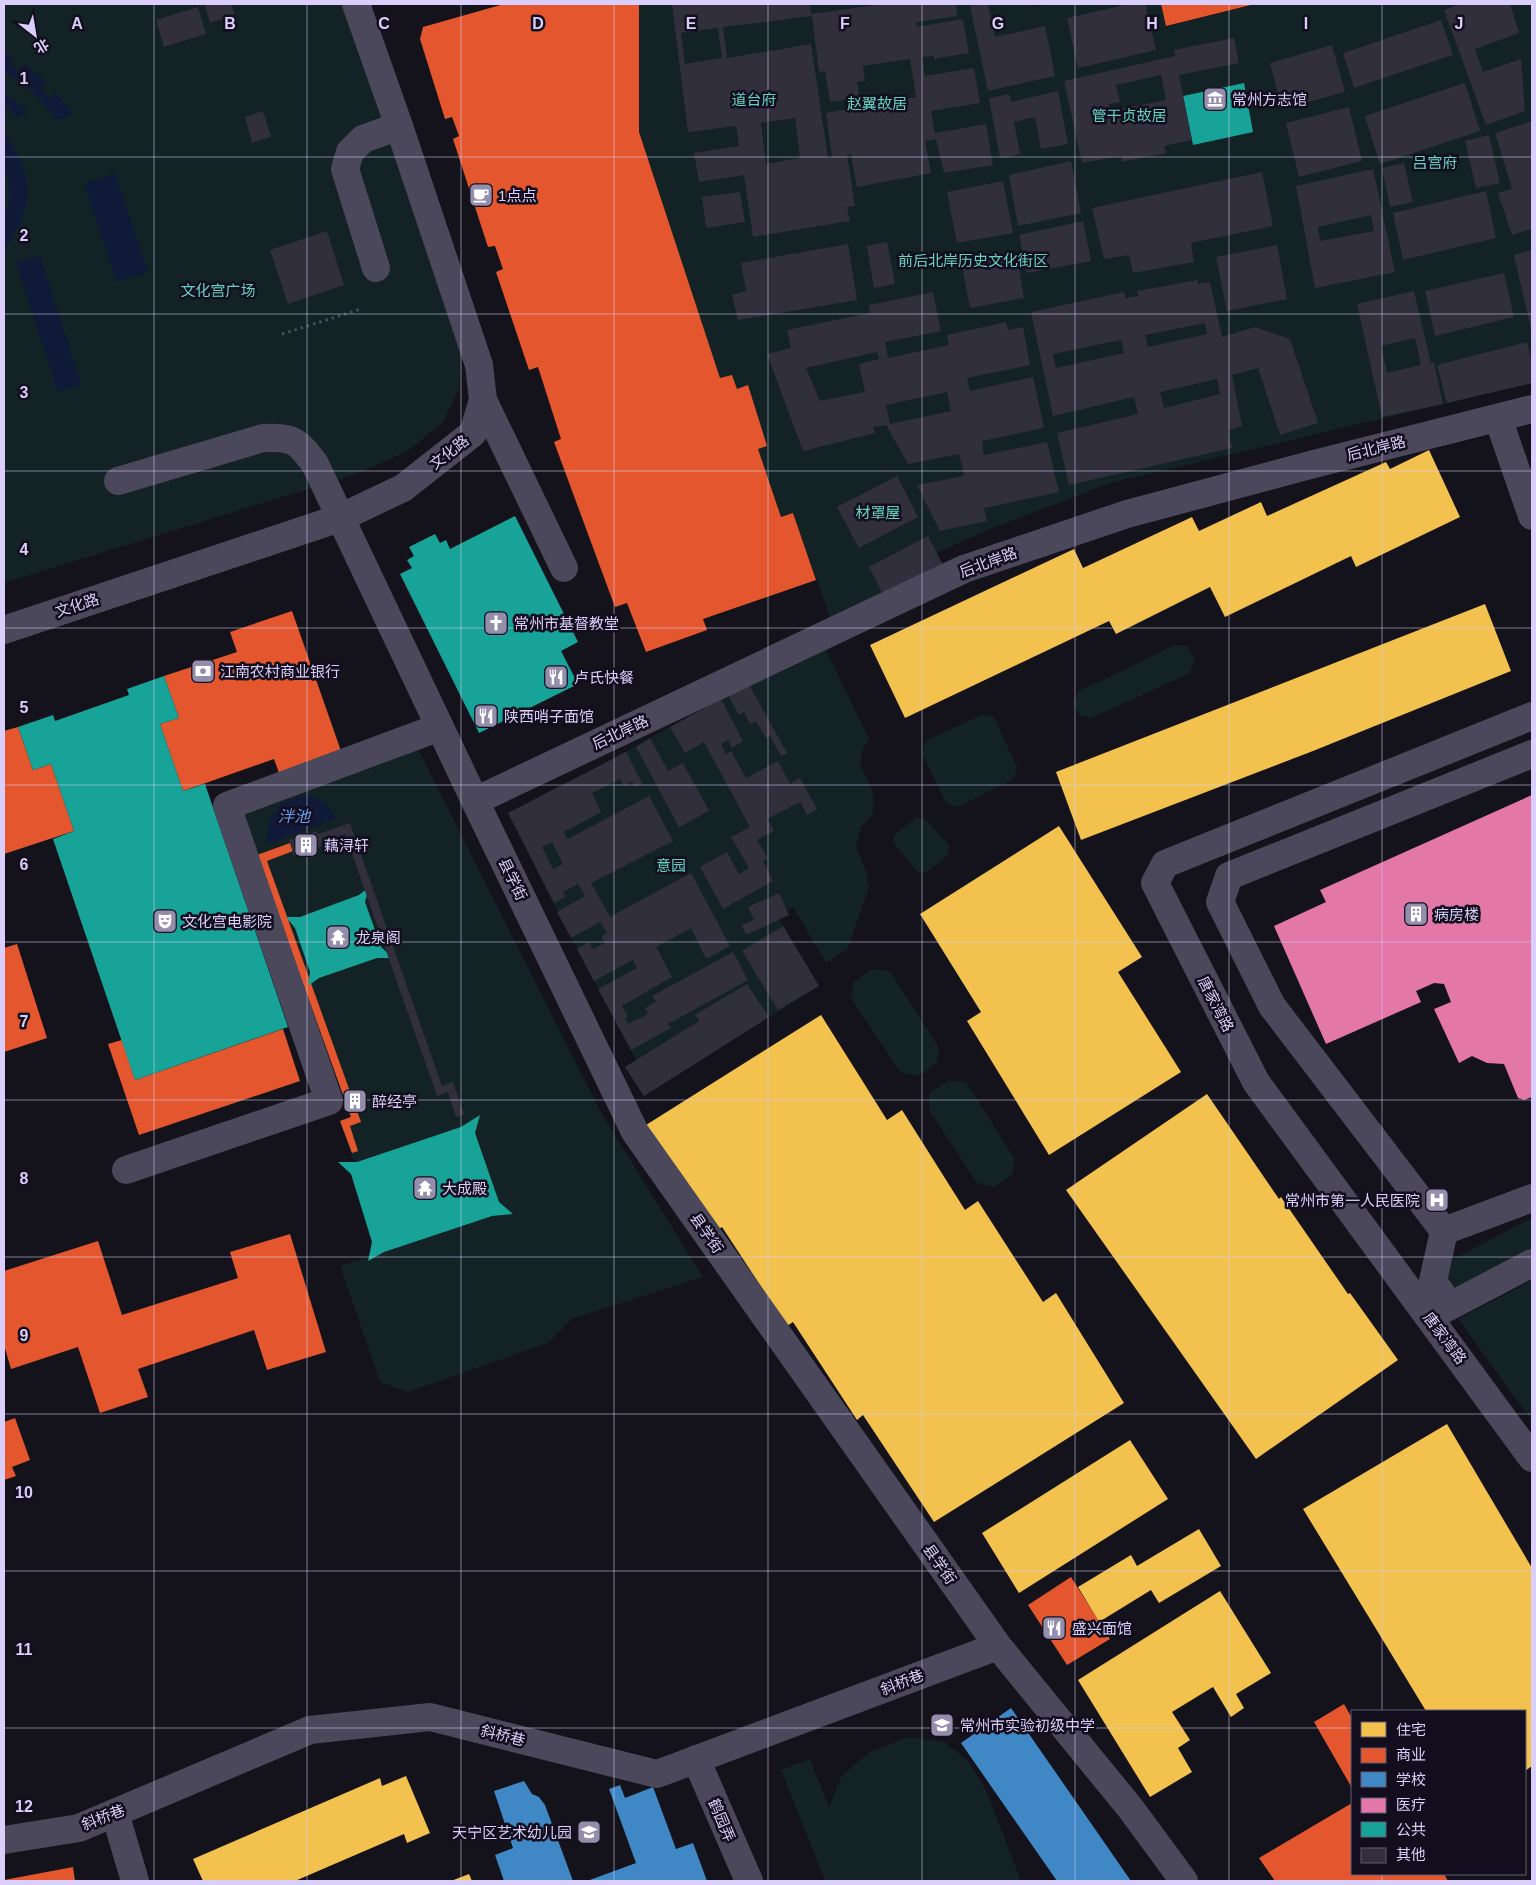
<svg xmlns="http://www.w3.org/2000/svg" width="1536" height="1885" font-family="Arial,'Noto Sans SC',sans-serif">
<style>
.green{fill:#122225}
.water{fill:#101a38}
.homes{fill:#f2c14e}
.shops{fill:#e4572e}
.schools{fill:#3f88c5}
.health{fill:#e377a8}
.public{fill:#17a398}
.building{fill:#322f3c;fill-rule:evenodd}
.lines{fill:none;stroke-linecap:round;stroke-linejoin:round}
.path{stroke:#464e5b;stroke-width:3;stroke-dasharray:2.5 4;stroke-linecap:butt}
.minor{stroke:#4a485a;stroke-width:28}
.grid{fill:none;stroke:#d9cffa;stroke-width:1;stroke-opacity:0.55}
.labels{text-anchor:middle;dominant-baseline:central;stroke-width:5;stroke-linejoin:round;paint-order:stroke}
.park-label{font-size:15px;fill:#64d2c3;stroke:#130e1d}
.poi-label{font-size:15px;fill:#d9cffa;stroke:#130e1d;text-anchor:start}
.street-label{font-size:15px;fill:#d9cffa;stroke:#130e1d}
.water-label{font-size:16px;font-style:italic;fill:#68a1ef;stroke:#130e1d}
.grid-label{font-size:16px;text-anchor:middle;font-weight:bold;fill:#d9cffa;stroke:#130e1d;stroke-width:5;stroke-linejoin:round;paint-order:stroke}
</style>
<rect width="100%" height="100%" fill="#14121a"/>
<path class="green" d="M4,4H348L461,342L459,389L443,422L408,451L354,475L4,583Z
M639,4H1033L1034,7L1048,4H1161L1166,26L1258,4H1532V383L1111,483L983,532L937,553L944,567L832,623L793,513L781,517L758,449L767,446L748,386L737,389L732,375L720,378L639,132Z
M824,645L869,739C849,768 870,773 874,798C874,803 873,809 873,814L861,827L856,846L867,873L869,887L848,949L826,963L793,907L787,910L789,915L780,920L819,986L644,1096L625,1067L636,1060L577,949L508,813L582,776L691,715Z
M1175,645L1188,646L1195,659L1190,673L1092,718L1079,715L1073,703L1079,691Z
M983,714L994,717L1017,767L1014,779L958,807L946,803L922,754L926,741Z
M416,745L603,1116L703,1277L572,1319L549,1343L408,1392L380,1382L340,1266L380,1253L354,1162L340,1121L350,1117L242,812Z
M916,817L925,819L949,845L948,855L927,872H918L894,844L893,836Z
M873,969L890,971L939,1048L937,1063L918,1076L901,1073L852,1000L853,982Z
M949,1080L966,1082L1015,1159L1013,1174L994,1187L977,1183L929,1110V1093Z
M1532,1218V1253L1464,1289L1454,1286L1448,1277L1453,1259Z
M1532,1280V1421L1458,1319Z
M909,1737L945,1742L969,1762L987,1792L1021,1881H825L781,1770L810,1759L829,1807L841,1777L869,1752Z"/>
<path class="water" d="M4,53L13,57L9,63L18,71L25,64L46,82L40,87L49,98L56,93L73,114L57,120L34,93L4,71Z
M4,92L22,106L28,113L16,117L4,104Z
M4,134C9,138 12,144 15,149C36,184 28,219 4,249V216L9,200L8,178L4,168Z
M115,173L148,272L117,282L84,184Z
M40,255L81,384L58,392L16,263Z
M309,796C323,800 329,806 336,818L268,844C264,815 280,798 309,796Z"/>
<path class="homes" d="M1429,450L1460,517L1356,567L1351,556L1225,617L1210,587L1116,634L1109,621L905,718L870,645L1074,549L1083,568L1192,517L1199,531L1261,502L1267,516L1386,462L1390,469Z
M1485,604L1511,671L1313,751L1081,840L1056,772Z
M1059,826L1142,957L1118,972L1181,1072L1049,1155L967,1021L981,1012L920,914Z
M821,1015L887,1120L902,1110L965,1210L978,1201L1043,1302L1056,1293L1124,1403L934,1522L863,1415L857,1420L793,1322L787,1326L722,1227L716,1231L646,1125Z
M1207,1094L1279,1199L1281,1197L1348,1294L1350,1293L1398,1360L1256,1459L1066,1190Z
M1447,1424L1532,1568V1766L1525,1771V1711H1426L1303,1509Z
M1130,1440L1168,1499L1019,1593L982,1533Z
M1199,1529L1221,1566L1159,1603L1151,1590L1099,1622L1078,1587L1131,1555L1137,1566Z
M1220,1591L1271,1673L1236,1694L1244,1708L1231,1717L1213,1687L1172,1712L1190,1740L1178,1748L1192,1772L1150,1797L1078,1680Z
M406,1776L430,1833L407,1843L404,1834L295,1881H203L193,1859L380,1778L382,1786Z
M469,1874L472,1881H451Z"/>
<path class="shops" d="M504,4H639V132L720,378L732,375L737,389L748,385L767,446L758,449L781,517L793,513L816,580L703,619L707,630L646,652L627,603L615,607L554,442L561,439L538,367L529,370L496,272L503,269L495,246L488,247L453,139L459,136L452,117L445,119L420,39L423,27Z
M1161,4H1255L1166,26Z
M292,611L341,751L279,773L274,759L183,791L160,724L179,718L164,676L237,652L230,632Z
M18,727L33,770L51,764L74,831L4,854V731Z
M290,843L293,851L267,861L361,1122L350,1126L358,1151L352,1153L340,1121L351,1117L257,855Z
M17,944L47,1038L4,1052V948Z
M283,1029L300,1081L139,1135L108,1044L122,1040L135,1080Z
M290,1234L326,1352L267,1370L254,1330L138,1369L148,1397L100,1413L78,1347L11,1369L4,1345V1271L98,1241L122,1315L238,1278L230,1252Z
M15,1418L30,1460L12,1467L16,1476L4,1480V1422Z
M1071,1577L1110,1639L1067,1665L1028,1605Z
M1344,1704L1352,1718V1788L1314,1722Z
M1352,1803V1874H1444L1448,1881H1275L1259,1858Z
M73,1867L75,1881H4V1880Z"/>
<path class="schools" d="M1011,1708L1131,1881H1057L961,1743Z
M524,1781L532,1794L539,1797L545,1805L573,1881H504L495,1855L513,1848L494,1791Z
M620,1785L625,1798L653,1787L676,1849L693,1843L707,1881H587L636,1863L609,1789Z"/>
<path class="health" d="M1532,795V1097L1524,1100L1518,1098L1504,1064L1487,1063L1472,1056L1459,1063L1434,1009L1451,1002L1444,984L1434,983L1416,991L1421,1002L1326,1044L1274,926L1326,902L1320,890Z"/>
<path class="public" d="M1244,83L1253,132L1193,145L1183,96Z
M515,516L578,642L561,651L578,684L479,733L400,574L412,568L407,560L414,556L409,547L435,534L440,543L446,540L450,549Z
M164,676L179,718L160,724L183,791L205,784L288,1027L135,1080L53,839L74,831L51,764L33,770L18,727L53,715L55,721L129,695L127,689Z
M369,887L365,902L381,947L393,958H377L319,978L308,986L310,972L295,928L286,917H300L359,895Z
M480,1115L475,1133L499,1202L513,1214L492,1216L384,1252L368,1261L372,1242L351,1174L338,1162H357L461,1127Z"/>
<path class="building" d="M209,4H231L235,14L210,23L205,5Z
M672,4H810L811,14L883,4H956L957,16L916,22L917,27L963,19L969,53L934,59V56L922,57L925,76L974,68L980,103L931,111L935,133L986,124L993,165L944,173L936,139L925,141L931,173L857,187L851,154L847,155L855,206L847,207L850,221L753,237L744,175L699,182L694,153L739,146L736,126L688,132ZM812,16L819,72L825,71L830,102L860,98L857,82L865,81L863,66L910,59L916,97L826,113L832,157L828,158L811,44L727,58L723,27ZM718,28L722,58L685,64L681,33ZM795,118L800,158L766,164L761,123Z
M981,4H988L995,37L1045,26L1055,76L988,91L970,6Z
M1129,4H1145L1156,50L1078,68L1067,18Z
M1460,4H1510L1519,33L1475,49L1483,72L1521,59L1525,111L1486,125L1444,10Z
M198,7L206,34L164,47L156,20Z
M1441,20L1453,55L1354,88L1343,53Z
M1234,38L1239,63L1179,75L1192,140L1164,146L1166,153L1122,162L1121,156L1082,163L1064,81L1175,56L1174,50ZM1161,75L1166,100L1110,111L1109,104L1120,102L1116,85Z
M1332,45L1345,92L1282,109L1270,63Z
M1465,83L1480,131L1380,164L1365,116Z
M1058,91L1068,144L1041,149L1035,117L1014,122L1020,154L1000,158L989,98L1009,94L1011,102Z
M1349,107L1362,161L1299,177L1286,123Z
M263,111L271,137L252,143L245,117Z
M1532,121V229L1512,235L1498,193L1512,189L1495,133Z
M1489,135L1500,183L1476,188L1465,141Z
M1071,161L1081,213L1018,226L1009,175Z
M1404,163L1413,202L1390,207L1382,168Z
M1373,169L1395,272L1315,288L1296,186ZM1371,215L1374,231L1320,241L1318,227Z
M1262,172L1273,226L1191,243L1194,262L1133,273L1129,255L1104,259L1092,208Z
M1003,181L1013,233L957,243L947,192Z
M1486,191L1496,238L1403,260L1393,213Z
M740,192L745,222L706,228L702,197Z
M1083,221L1091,261L1027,273L1019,235Z
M327,231L344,285L288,304L270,250Z
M887,242L895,284L874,288L867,246Z
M848,244L857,300L738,320L732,295L746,291L741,263Z
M1277,245L1287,299L1227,311L1216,257Z
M1532,250V334L1514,255Z
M1017,254L1024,298L970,308L962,265Z
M1504,273L1514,317L1435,336L1425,291Z
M1198,280V284L1210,282L1222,337L1255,327L1290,339L1318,423L1280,435L1258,368L1232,375L1242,426L1228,430L1232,448L1069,485L1057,433L1138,414L1134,397L1053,416L1031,312L1124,292L1126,298L1138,296L1137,291ZM1205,323L1207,334L1148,347L1145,335ZM1121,340L1124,353L1056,368L1053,354ZM1217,379L1220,394L1164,408L1160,392Z
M1414,291L1431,363L1434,362L1443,404L1382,417L1357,304ZM1415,338L1421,365L1387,373L1381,346Z
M933,292L941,331L885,342L888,358L949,345L947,335L1006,322L1008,330L1023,327L1030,365L967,378L970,391L1033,377L1044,428L982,441L984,455L1047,442L1059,492L984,508L987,521L940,531L917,485L964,476L959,454L908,464L886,425L873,427L875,433L803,451L767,354L791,348L787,330L870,313L869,305ZM877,352L879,359L859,364L865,392L820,401L806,368ZM947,392L951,411L890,424L886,405Z
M1527,342L1532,363V383L1447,403L1437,365Z
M897,476L918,517L859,548L837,507Z
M928,536L944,567L885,598L869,567Z
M748,683L787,753L781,756L770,736L766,738L756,721L750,724L744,712L739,715L728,695Z
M721,699L743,741L732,748L728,740L721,744L726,754L731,751L746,778L778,761L790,784L800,778L817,809L807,815L800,802L767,819L774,831L757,840L768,858L763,861L773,881L723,909L700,867L727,852L739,874L749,868L731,837L750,827L704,742L685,753L670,727Z
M650,738L668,771L683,763L709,811L679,827L636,747Z
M626,752L642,783L634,787L632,782L624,786L620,779L592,793L601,812L564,832L565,835L568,839L649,796L673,841L591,883L610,917L691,873L730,946L706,959L691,928L656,947L672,977L622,1006L628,1017L625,1018L628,1024L648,1014L645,1008L656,1002L652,996L733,952L748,980L668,1024L671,1028L631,1050L598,989L637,968L633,960L594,981L577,949L589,942L593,949L605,943L601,936L607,933L600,922L571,938L557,912L585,896L578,884L563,892L565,897L554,903L508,813ZM552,842L563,864L553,869L542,847Z
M350,823L442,1086L453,1082L464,1114L456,1117L448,1092L437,1096L345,834L321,843L322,846L294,856L289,840L317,831L318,834Z
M779,893L789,915L746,935L742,925L754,920L748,907Z
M783,926L819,986L778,1010L742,951Z
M747,984L769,1017L644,1096L625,1067L699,1021L695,1015Z
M354,1092L360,1108L356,1109L350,1093Z"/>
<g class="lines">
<path class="path" d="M282,334L361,309"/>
<path class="minor" d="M376,268L345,169L350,152L363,139L399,126
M483,400L564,568
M1498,418L1532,516
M118,481L263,438C293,437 297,440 315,464L475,801L635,1132L998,1646L1131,1809L1184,1881
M4,630L340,518L403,488L473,433L483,400L479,365L399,126L356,4
M1532,716L1165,864L1155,883L1256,1082L1532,1458
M1532,754L1229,876L1220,902L1272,1006L1444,1231L1532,1198
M475,801L964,569L1127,514L1314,464L1532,409
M126,1170L329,1101L227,806L440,727
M1444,1231L1433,1281L1450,1306
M1429,1317L1532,1263
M696,1759L749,1881
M115,1813L135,1881
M4,1840L79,1828L310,1730L430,1717L657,1774L998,1646"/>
</g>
<path class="grid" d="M154,4V1881M307,4V1881M461,4V1881M614,4V1881M768,4V1881M922,4V1881M1075,4V1881M1229,4V1881M1382,4V1711M4,157H1532M4,314H1532M4,471H1532M4,628H1532M4,785H1532M4,942H1532M4,1100H1532M4,1257H1532M4,1414H1532M4,1571H1532M4,1728H1352M1525,1728H1532M1382,1874V1881"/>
<defs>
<g id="museum-square" transform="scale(1.25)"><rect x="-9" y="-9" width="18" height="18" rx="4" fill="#948dac" stroke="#130e1d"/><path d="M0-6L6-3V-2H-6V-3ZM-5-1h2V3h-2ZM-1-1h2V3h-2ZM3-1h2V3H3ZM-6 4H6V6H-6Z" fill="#fff"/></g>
<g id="cafe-square" transform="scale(1.25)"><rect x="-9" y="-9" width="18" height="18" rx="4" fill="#948dac" stroke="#130e1d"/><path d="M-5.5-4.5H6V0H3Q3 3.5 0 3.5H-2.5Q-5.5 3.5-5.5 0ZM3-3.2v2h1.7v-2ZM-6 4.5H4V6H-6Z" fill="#fff"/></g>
<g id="church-square" transform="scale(1.25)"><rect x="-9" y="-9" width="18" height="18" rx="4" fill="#948dac" stroke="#130e1d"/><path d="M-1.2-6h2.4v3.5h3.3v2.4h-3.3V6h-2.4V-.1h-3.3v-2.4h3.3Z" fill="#fff"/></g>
<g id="bank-square" transform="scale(1.25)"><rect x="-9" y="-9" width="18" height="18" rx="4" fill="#948dac" stroke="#130e1d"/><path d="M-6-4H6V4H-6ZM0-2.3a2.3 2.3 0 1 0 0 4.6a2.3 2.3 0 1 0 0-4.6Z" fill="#fff"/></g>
<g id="restaurant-square" transform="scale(1.25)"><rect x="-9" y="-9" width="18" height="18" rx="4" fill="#948dac" stroke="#130e1d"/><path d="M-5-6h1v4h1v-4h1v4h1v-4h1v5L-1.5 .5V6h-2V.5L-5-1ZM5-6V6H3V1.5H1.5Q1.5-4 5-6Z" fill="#fff"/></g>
<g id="building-square" transform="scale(1.25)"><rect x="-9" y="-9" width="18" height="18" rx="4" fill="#948dac" stroke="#130e1d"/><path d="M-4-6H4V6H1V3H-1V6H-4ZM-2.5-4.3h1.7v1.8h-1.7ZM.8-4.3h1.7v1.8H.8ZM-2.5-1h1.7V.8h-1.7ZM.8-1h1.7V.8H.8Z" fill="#fff"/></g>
<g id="theatre-square" transform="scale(1.25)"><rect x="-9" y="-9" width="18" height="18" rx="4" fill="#948dac" stroke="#130e1d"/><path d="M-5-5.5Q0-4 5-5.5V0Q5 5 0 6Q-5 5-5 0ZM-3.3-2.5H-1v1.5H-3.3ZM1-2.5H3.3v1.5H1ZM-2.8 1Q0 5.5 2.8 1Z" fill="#fff"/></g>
<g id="temple-square" transform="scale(1.25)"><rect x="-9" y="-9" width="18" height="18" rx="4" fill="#948dac" stroke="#130e1d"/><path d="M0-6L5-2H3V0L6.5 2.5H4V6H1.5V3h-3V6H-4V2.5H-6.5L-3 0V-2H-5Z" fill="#fff"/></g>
<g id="hospital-square" transform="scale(1.25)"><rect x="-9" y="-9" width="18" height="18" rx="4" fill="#948dac" stroke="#130e1d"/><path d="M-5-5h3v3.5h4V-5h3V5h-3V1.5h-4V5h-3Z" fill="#fff"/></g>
<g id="school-square" transform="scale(1.25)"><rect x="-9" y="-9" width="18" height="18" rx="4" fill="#948dac" stroke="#130e1d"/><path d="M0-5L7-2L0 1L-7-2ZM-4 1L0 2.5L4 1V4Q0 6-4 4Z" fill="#fff"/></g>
</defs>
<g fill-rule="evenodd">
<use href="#museum-square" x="1215" y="99"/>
<use href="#cafe-square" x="481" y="195"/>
<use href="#church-square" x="496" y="623"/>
<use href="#bank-square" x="203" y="671"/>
<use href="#restaurant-square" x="556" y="677"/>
<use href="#restaurant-square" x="486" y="716"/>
<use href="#building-square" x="306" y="845"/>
<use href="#building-square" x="1416" y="914"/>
<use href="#theatre-square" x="165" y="921"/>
<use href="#temple-square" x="338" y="937"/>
<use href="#building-square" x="355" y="1101"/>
<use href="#temple-square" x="425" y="1188"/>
<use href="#hospital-square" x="1437" y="1200"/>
<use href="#restaurant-square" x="1054" y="1628"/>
<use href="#school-square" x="942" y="1725"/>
<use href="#school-square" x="589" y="1832"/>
</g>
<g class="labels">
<g class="park-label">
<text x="754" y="99">道台府</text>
<text x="877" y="103">赵翼故居</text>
<text x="1129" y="115">管干贞故居</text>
<text x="1435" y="162">吕宫府</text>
<text x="973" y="260">前后北岸历史文化街区</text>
<text x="218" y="290">文化宫广场</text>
<text x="878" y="512">材罩屋</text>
<text x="671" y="865">意园</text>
</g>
<g class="poi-label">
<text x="1232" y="99">常州方志馆</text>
<text x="498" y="195">1点点</text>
<text x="514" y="623">常州市基督教堂</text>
<text x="220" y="671">江南农村商业银行</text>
<text x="574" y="677">卢氏快餐</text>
<text x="504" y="716">陕西哨子面馆</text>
<text x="324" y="845">藕浔轩</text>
<text x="1434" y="914">病房楼</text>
<text x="182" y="921">文化宫电影院</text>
<text x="356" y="937">龙泉阁</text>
<text x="372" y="1101">醉经亭</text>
<text x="442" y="1188">大成殿</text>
<text x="1420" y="1200" text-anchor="end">常州市第一人民医院</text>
<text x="1072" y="1628">盛兴面馆</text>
<text x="960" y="1725">常州市实验初级中学</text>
<text x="572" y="1832" text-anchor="end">天宁区艺术幼儿园</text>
</g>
<g class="street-label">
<text transform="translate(1376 448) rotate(-14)">后北岸路</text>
<text transform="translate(449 452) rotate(-38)">文化路</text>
<text transform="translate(988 562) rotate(-20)">后北岸路</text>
<text transform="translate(77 605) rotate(-18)">文化路</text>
<text transform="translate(620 732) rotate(-25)">后北岸路</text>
<text transform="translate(513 879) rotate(64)">县学街</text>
<text transform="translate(1216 1004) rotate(63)">唐家湾路</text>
<text transform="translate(707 1233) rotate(55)">县学街</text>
<text transform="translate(1445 1338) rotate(53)">唐家湾路</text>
<text transform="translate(940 1564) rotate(55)">县学街</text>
<text transform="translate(902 1682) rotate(-21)">斜桥巷</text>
<text transform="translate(503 1735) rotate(14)">斜桥巷</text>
<text transform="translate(103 1817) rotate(-21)">斜桥巷</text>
<text transform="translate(722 1820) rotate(67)">鹤园弄</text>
</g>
<g class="water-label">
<text x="294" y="816">泮池</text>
</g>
</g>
<g class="grid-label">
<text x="77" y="29">A</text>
<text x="230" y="29">B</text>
<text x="384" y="29">C</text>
<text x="538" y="29">D</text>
<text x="691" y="29">E</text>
<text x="845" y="29">F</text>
<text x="998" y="29">G</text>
<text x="1152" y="29">H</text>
<text x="1306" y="29">I</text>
<text x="1459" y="29">J</text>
<text x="24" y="84">1</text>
<text x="24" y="241">2</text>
<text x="24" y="398">3</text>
<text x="24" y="555">4</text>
<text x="24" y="713">5</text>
<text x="24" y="870">6</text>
<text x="24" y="1027">7</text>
<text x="24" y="1184">8</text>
<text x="24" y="1341">9</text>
<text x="24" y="1498">10</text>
<text x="24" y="1655">11</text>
<text x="24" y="1812">12</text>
</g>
<rect width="1536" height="1885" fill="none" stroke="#d9cffa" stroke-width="10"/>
<rect x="1351" y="1710" width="175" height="165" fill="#130e1d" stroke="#625b75"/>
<rect x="1361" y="1722" width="25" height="15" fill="#f2c14e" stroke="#625b75"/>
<text x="1396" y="1735" font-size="15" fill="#d9cffa">住宅</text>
<rect x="1361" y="1748" width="25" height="15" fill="#e4572e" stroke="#625b75"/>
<text x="1396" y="1760" font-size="15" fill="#d9cffa">商业</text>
<rect x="1361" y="1772" width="25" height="15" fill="#3f88c5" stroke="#625b75"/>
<text x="1396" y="1785" font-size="15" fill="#d9cffa">学校</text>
<rect x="1361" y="1798" width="25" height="15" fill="#e377a8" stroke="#625b75"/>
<text x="1396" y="1810" font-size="15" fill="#d9cffa">医疗</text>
<rect x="1361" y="1822" width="25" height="15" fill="#17a398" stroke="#625b75"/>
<text x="1396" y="1835" font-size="15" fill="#d9cffa">公共</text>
<rect x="1361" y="1848" width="25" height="15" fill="#322f3c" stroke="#625b75"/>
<text x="1396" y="1860" font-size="15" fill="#d9cffa">其他</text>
<g transform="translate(35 35) rotate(149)" stroke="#130e1d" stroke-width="4" paint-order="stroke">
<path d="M0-4L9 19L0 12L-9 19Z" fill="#d9cffa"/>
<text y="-8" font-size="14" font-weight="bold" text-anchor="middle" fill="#d9cffa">北</text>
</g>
</svg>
